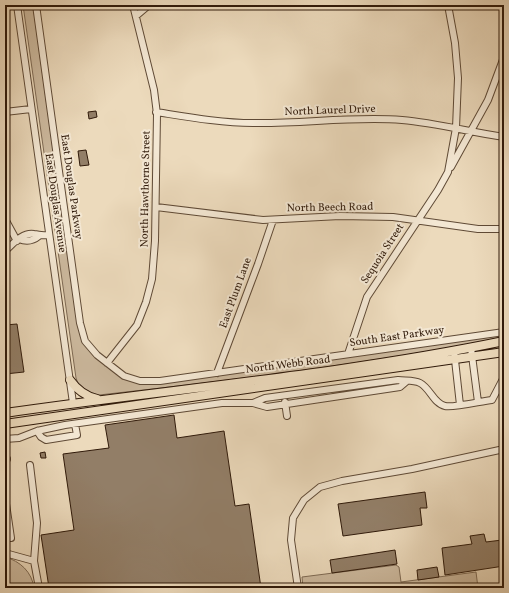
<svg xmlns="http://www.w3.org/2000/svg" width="509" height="593" font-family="Vollkorn,serif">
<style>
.green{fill:#ccb99e;stroke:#7e6a54}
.building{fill:#927e67;stroke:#301a0a}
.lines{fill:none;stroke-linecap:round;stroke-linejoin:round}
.minor-casing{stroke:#5f4a36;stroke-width:8}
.major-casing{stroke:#301a0a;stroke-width:10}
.minor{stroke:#f3e7d3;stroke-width:6}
.major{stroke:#ecdabc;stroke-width:8}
.labels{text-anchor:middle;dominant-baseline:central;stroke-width:4;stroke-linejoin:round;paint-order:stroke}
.street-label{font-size:11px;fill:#301a0a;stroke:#f3e7d3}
</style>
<rect width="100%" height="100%" fill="#ecdabc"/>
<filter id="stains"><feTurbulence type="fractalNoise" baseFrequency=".005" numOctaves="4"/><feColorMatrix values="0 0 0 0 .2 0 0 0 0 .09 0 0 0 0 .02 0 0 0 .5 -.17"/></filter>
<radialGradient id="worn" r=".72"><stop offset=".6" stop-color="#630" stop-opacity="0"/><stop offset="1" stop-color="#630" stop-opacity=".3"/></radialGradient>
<path class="green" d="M23,5H33L76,315L87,347L96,358L118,375L141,384L164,383L504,332V338C370,363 235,380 99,395C89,395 79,389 76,378Z
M5,557C20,561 32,572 34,588H5Z
M396,565L399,567L401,582L476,572L478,588H303L302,577Z"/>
<path class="building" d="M96,111L97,117L89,119L88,112Z
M86,150L89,165L80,166L78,151Z
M17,324L24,372L5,374V325Z
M174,415L177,438L224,431L235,506L249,504L261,588H49L41,535L74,530L63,454L109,448L105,425Z
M45,452L46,458H41L40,453Z
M425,492L427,508H420L422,525L343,536L338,504Z
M484,534L486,542L502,540L504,566L445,575L442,548L472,544L470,536Z
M395,550L397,564L332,573L330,560Z
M437,567L439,577L418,580L417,570Z
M504,584V588H490L489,586Z"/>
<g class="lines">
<g class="minor-casing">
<path id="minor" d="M17,5L73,403
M36,5L80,323L85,341L97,355L124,376L140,381H160L504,332
M136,16L149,5
M5,112L31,109
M156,112C188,117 221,123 253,123C302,124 353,116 402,120C436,123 470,132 504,137
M451,167L488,100L504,57
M156,207L263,220L340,216L393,217L478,229H504
M5,219L17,241
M19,239C26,242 33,241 39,236
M5,251C13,244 22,232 34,234C41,235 41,236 49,235
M471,348L478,402
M454,351L460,405
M348,354L367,297L438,190L448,172L456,128L458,78L455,43L448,5
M107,363L137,325L146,302L152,279L155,241L157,114L154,90L133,5
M217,373L258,264L273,220
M407,381L400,387L267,407L253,403L265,398L398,380C405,381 414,380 420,383C430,388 434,404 445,406C453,408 482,401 492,400L504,377
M285,402L287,416
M37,431L41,437L46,440L77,435L75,424
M5,439L19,438L37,431L65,425L222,403H253
M5,459H7
M30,465L37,523L34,561
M5,497L11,538L5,537
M5,553L34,561L39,588
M298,588L291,540L293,518L304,500L320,487L342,481L412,469L504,449"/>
</g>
<g class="major-casing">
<path id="major" d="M70,380C77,390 85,396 97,399
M5,413C171,389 339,375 504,341
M5,424L504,352"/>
</g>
<use href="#minor" class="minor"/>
<use href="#major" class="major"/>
</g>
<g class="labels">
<g class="street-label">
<text transform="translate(330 111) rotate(-2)">North Laurel Drive</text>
<text transform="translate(71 187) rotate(82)">East Douglas Parkway</text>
<text transform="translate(146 189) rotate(-89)">North Hawthorne Street</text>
<text transform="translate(55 203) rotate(82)">East Douglas Avenue</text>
<text transform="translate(330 208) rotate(-1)">North Beech Road</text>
<text transform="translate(383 254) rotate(-57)">Sequoia Street</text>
<text transform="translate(236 293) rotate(-70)">East Plum Lane</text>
<text transform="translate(397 337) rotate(-8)">South East Parkway</text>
<text transform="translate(288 365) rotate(-7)">North Webb Road</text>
</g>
</g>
<rect width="509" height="593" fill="none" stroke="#ecdabc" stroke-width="20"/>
<rect x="6" y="6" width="497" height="581" fill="none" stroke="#301a0a" stroke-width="2"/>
<rect x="10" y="10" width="489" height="573" fill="none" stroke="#301a0a"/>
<rect width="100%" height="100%" filter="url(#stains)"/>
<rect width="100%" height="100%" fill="url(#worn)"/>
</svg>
